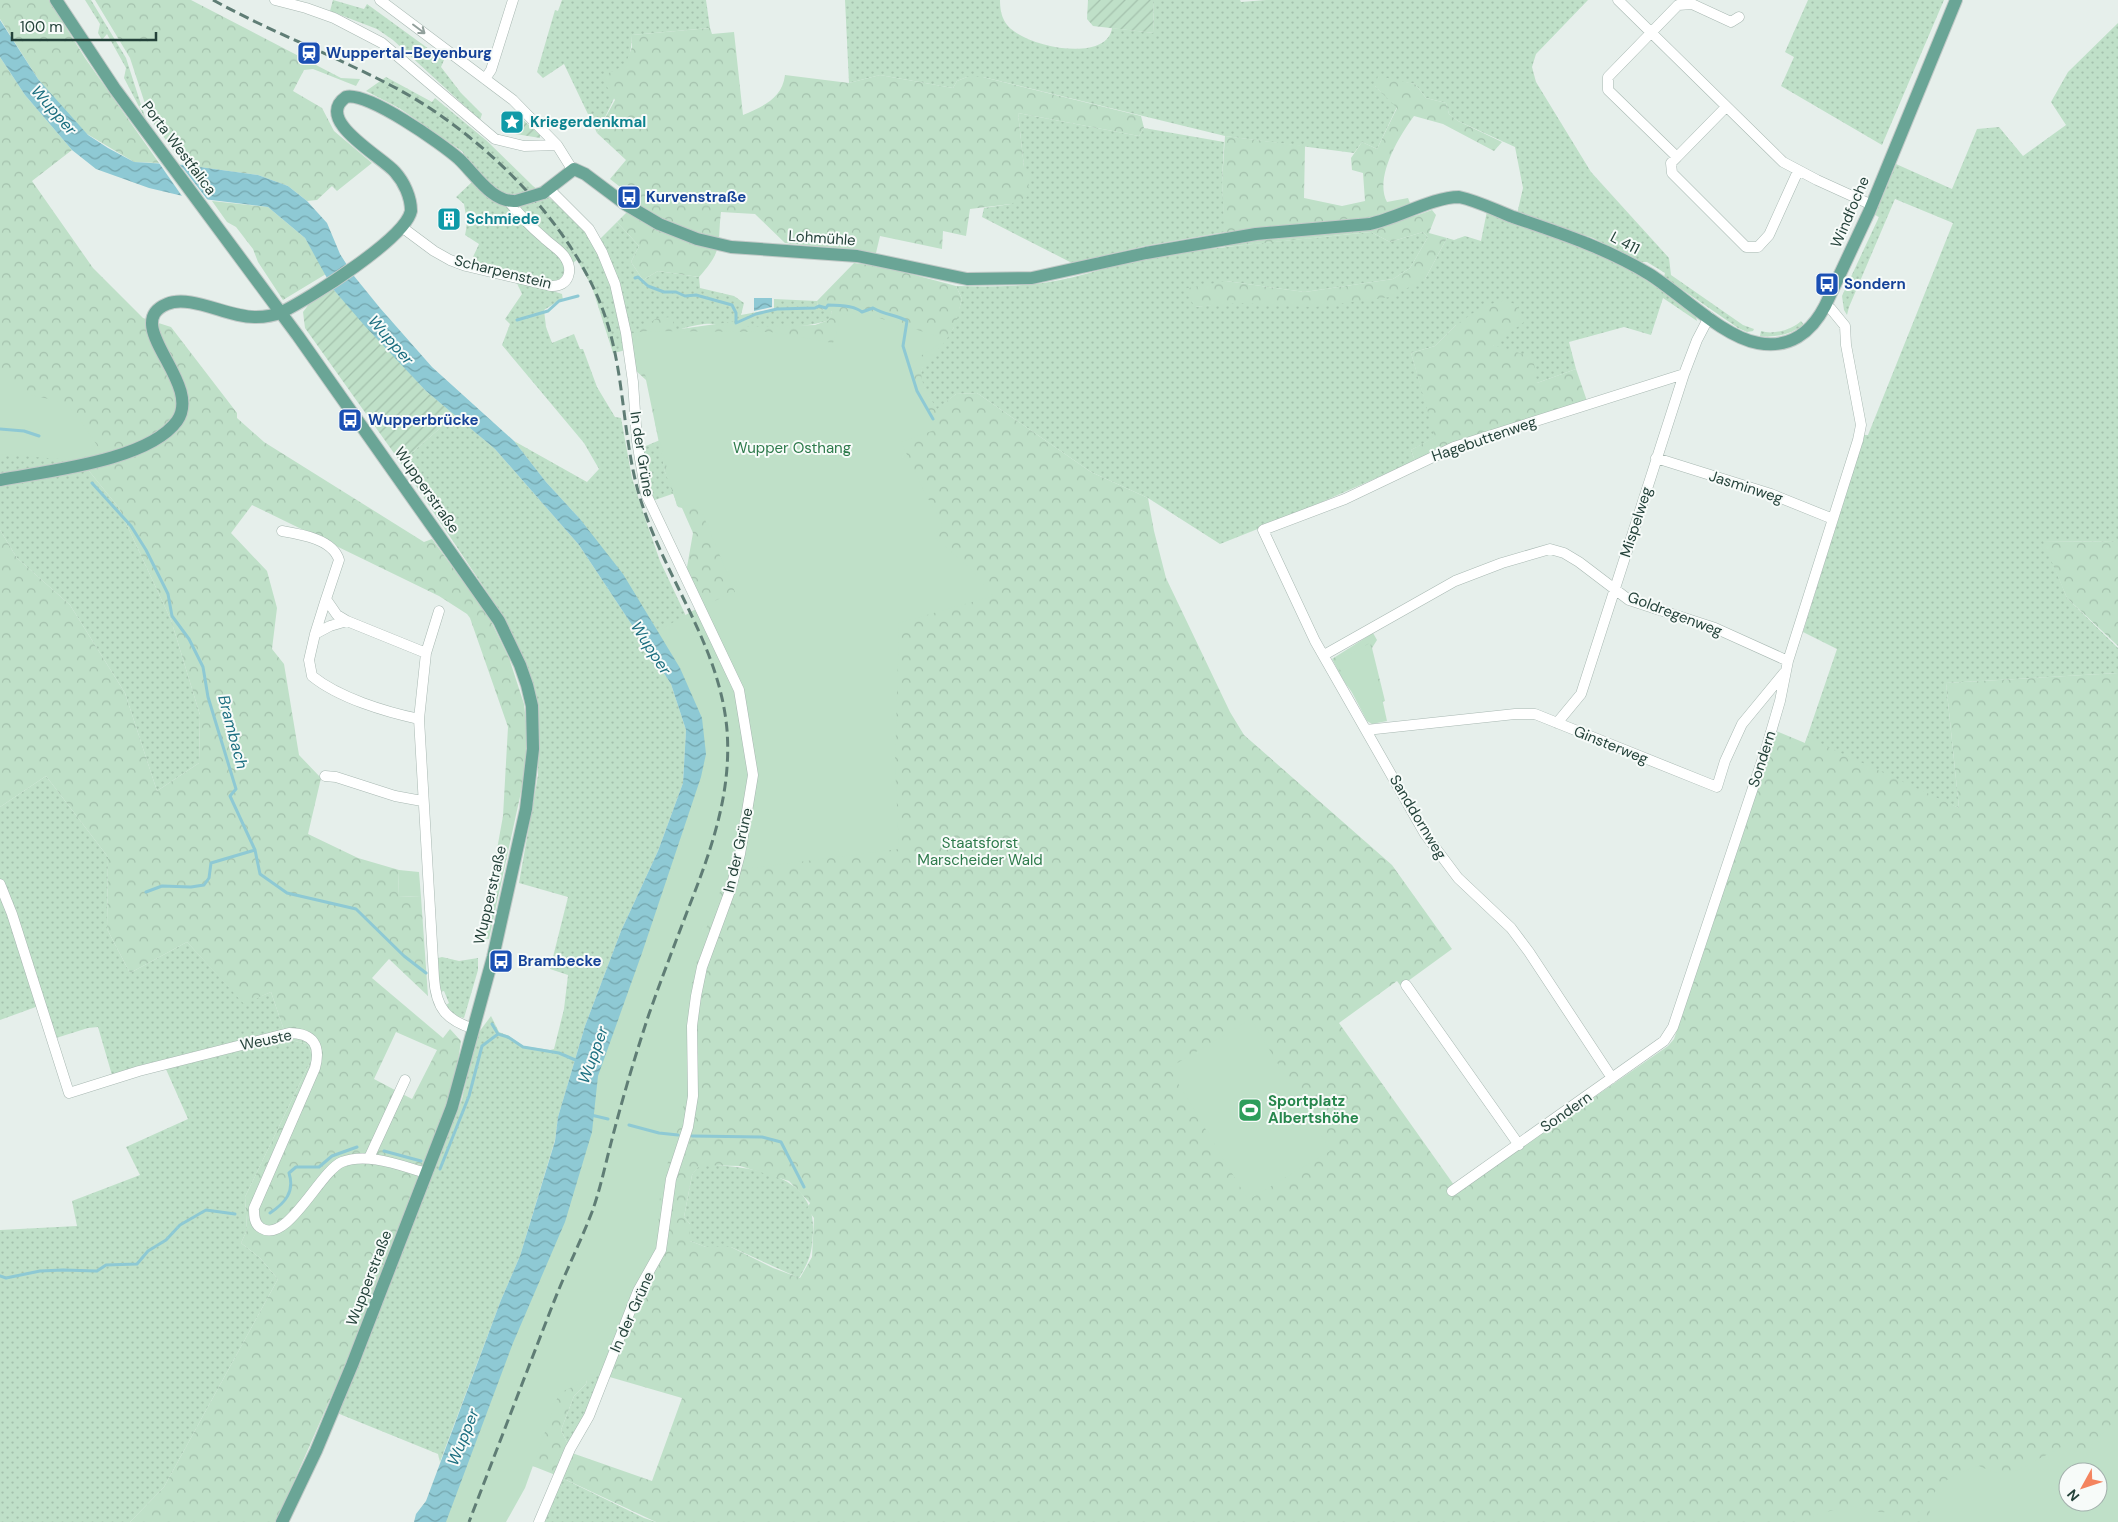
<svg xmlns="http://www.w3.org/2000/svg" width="2118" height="1522" font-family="'DM Sans',sans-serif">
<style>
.grass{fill:url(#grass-dots)}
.forest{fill:url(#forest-crowns);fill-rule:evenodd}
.park{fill:#bfe0c8;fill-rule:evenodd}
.garden{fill:url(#garden-furrows)}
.water{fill:url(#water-waves)}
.pier{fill:#e6efeb}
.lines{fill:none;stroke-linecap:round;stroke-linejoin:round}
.stream{stroke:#8ec9d4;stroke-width:3}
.minor-casing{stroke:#a8b8b2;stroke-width:11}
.major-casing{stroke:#c2cac8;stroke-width:14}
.minor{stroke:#fff;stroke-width:10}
.major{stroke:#6aa596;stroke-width:12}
.rail{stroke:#5f7d75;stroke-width:3;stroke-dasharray:10 5;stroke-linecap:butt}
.major-bridge-casing{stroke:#c2cac8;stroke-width:14;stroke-linecap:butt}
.major-bridge{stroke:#6aa596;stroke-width:12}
.oneway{stroke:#92a09c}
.labels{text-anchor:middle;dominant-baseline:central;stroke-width:4;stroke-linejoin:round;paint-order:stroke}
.transit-label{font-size:15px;font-weight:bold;fill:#164399;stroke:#f7fbf9;text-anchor:start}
.culture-label{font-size:15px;font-weight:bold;fill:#0d838f;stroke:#f7fbf9;text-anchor:start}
.street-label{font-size:15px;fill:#24423a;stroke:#f7fbf9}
.park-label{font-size:15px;fill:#2d7a4b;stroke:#f7fbf9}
.leisure-label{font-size:15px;font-weight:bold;fill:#27864d;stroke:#f7fbf9;text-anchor:start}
.water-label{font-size:16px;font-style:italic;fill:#1c6f80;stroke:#f7fbf9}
</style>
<defs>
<pattern id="grass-dots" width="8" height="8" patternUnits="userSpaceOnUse" patternTransform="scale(1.25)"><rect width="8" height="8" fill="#bfe0c8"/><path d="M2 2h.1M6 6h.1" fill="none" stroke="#a4c1ad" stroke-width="1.8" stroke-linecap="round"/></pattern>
<pattern id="forest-crowns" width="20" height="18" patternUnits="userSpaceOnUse" patternTransform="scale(1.25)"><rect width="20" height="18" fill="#bfe0c8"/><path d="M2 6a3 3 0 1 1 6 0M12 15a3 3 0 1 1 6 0" fill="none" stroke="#a4c1ad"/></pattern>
<pattern id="garden-furrows" width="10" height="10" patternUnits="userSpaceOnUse" patternTransform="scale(1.25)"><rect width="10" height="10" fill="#bfe0c8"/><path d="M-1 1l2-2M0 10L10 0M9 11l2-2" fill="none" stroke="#a4c1ad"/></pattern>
<pattern id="water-waves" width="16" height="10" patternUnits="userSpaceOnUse" patternTransform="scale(1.25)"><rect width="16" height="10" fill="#8ec9d4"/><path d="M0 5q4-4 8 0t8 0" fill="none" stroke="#74a5ad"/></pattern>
</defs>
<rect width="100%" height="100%" fill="#e6efeb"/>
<path class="grass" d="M85,0H91L126,58L146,120L124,78L126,68L107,34L102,40L98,33L100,24Z
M333,0L364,9L367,4L444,60L441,67L461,93L482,114L480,120L393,40L377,29L330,11Z
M562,0H706L710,28L632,35C632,66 611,106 597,133L564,64L543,78L537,72L555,10L558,11Z
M845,0H1000C1000,8 1001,15 1005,22C1018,46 1107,65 1112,28L1154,33L1153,0H1240L1241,2L1266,0H1588L1536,54L1532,67L1536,82L1591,172L1669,258L1671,275L1743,325L1754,329L1753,331L1747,332L1738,328L1664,277L1665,273L1647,262H1639L1593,238L1517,214L1523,188L1515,147L1458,121L1449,114L1446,103L1426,98L1415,84L1403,82L1375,86L1397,107L1377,149L1362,142L1354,153L1225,136L983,77H967L957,81L953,88L880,75L849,83Z
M1808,0H1944L1882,145L1781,86L1794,57L1785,52Z
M2118,23V542L2044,541L2067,598L2118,648V673L1946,683L1959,808L1805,743L1837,649L1803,632L1864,435H1868L1953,223L1895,199L1849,307L1847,315L1844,310L1842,296L1879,217L1875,215L1896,164L1952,189L1977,129L1999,127L2023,156L2066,125L2051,102L2068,72Z
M386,77L432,102L435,98L487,141L533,186L576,218L594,245L617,222L639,246L631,262L643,280L658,271L699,277L700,288L734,296L744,303L741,315L774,309V299L817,301L818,309L832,310L830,320C804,328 772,329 746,327C732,326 717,323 704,324C669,328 646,347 613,353L592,287L577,260L571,264L558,284L516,279L562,294L563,300H560L544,310L546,327L552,343L574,334L580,349H583L597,387L615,417L621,418L632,478L646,521L660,561L694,633L702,718L579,518L545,481L514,441L587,482L599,469L584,443L502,345L510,324L505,319L522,294L515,279L467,270L479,244L465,235C468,223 466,216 464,204L456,197L472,182L463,152L399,108L366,91Z
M1018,113L1139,136L1144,128L1224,142L1222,182L1225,232L1145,246L1072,263L982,217L984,208L1011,204L1024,167Z
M1487,211L1582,247L1628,268L1695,313L1697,321L1663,298L1651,335L1624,327L1569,342L1576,369L1537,383L1493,345L1456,325L1435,346L1411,353L1436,437L1411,450L1415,461L1290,516L1220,544L1148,498L1091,472L977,393L956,394L937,410L927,394L920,377L923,364L953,329L962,299L956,286C994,287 1032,287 1070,278C1096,272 1121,263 1147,258C1221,246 1296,240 1371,232L1390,242L1423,232L1428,237L1410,268L1393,279L1305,292L1226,281L1195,307L1425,279L1447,238L1454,240L1465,236L1481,241Z
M1801,321L1804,325C1790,334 1777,338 1760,336L1761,331C1773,335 1792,330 1801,321Z
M0,383L85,466L119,508L171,620L200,715L199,763L157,791L125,693L70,605L17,558L0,530Z
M455,415L495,449L579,545L671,684L686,730L683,783L658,851L621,931L585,1026L558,1117L555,1140L520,1256L501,1300L440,1462L438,1454L337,1413L462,1099L476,1036L491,1016L499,1032L509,1036L523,1046L550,1050L554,1049L564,1009L568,975L550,969L568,897L519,883L538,775V730L525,662L501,613L396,456L407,457Z
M660,440L665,472L675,493L652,501L641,448Z
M46,776L108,857L107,929L130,973L187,942L244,1003L271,992L287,1039L307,1044L313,1056L245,1197L247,1230L241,1243L260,1258L278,1279L164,1487L130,1522H0V1230L77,1226L72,1201L140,1175L126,1147L188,1119L165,1067L114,1082L98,1027L88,1028L56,1038L44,1004L0,1020V807Z
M442,957L459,961L478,958V970L464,1018L455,1016L446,1005L449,1003L444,991L439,992L438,958Z
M700,1164C746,1167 816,1170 813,1232C812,1253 810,1260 799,1278L731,1247H706L690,1241V1224L684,1217L692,1175Z
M589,1371L607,1375L572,1453L561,1430L574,1396L586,1384Z
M558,1476L644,1518L656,1522H539Z"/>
<path class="forest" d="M0,0H49L85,58L159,163L134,162L87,134L72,119L38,79L0,19Z
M95,0H191L341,78L360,79L356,86L313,69L304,70L293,91L322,108L334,131L372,163L337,191L332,186L317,200L307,201L288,186L258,175L185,165L150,119L130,58Z
M710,28L712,34L734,32L743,115C763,106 782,99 785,75L849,83L880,75L953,88L957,81L967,77H983L1141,116L1144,128L1139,136L1018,113L1024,167L1030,175L1027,197L1011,204L970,209L966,236L943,231L942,249L880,236L876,253L785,243L755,214L721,212C717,246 724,249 699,277L658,271L643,280L631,262L639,246L617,222L638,201L610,179L626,160L597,133L615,100L601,77L625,65L632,47V35Z
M0,57L25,95L72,150L32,181L93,268L143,318L171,327L237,413V418L264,442L424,542L432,539L489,617L509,658L524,704L527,730L526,769L489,939L481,938L503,816L508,727L470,618L467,614L439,596L252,505L231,533L267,571L277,608L272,649L284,664L299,755L321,778L308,834L358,858L399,870L398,896L421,897L428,996L389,959L372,978L443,1038L450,1029L461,1041L457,1068L447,1105L346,1363L276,1522H130L164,1487L278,1279L260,1258L241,1243L247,1230L245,1197L313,1056L307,1044L287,1039L271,992L244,1004L187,942L130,973L107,929L108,857L46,776L0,807V530L17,558L70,605L125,693L157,791L199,763L200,715L171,620L119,508L85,466L19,418L0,383ZM396,1032L437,1050L412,1099L374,1079Z
M1378,76L1415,84L1426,98L1446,103L1449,114L1458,121L1502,142L1494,151L1443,124L1414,116C1399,136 1374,178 1387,202L1408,198L1415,216L1432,210L1436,215L1429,233L1447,238L1425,279L1390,297L1314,307L1239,303L1195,307L1184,289L1226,281L1305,292L1393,279L1410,268L1428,237L1423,232L1390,242L1371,232L1225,247L1222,182L1225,136L1305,146L1304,198L1342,206L1365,201L1363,173L1352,170L1351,158L1362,142L1377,149L1397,108L1375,86Z
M212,201L268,207L305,238L326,274L283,300L258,262L253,249L236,227L227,222Z
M854,263L885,267L956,286L962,299C959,308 958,321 953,329C932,368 903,358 937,409L956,394L977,393L1091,472L1148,498L1154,531L1166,578L1230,712L1244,735L1392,865L1452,949L1408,981L1400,985L1397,981L1339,1023L1454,1185L1456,1193L1668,1046L1674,1039L1776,731L1805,743L1807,737L1959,808L1946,683L2118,673V1522H656L558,1476L497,1452L446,1522L738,678L685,569L687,567L693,533L682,508L678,507L665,472L646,380L634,369L632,335L657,318L673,317V330L745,320L748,327L815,325L829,320L832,311L818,309L817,301ZM700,1165L740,1166L789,1181L810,1203L807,1209L814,1218L812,1257L800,1278L773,1268L731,1247H706L690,1241V1224L684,1217L692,1175ZM589,1371L682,1398L652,1481L572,1453L561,1430L574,1396L586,1384ZM2068,1472H2098V1502H2068Z
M1506,300L1518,306L1524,322L1493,345L1533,357L1537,383L1576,369L1587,401L1415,461L1411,450L1435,437L1411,353L1435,346L1456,325L1483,306Z
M2043,541L2118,542V646L2067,598Z
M1373,633L1377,640L1372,648L1385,701C1356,712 1343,679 1332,659Z"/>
<path class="park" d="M842,314L873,316L943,338V341C935,349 918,354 913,365C905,380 932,415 940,428L901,442L926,495L943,525L933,536L970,568L993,596L899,623L895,764L899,849L728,871L707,926L693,975L686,1031L688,1083L680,1121L663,1179L659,1204L658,1241L631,1300L601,1374L559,1393L525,1488L506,1522H435L686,795L693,730L650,636L694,610L735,592L699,505L677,506L655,423L656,417L646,377L627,334L647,331L771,332L833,343Z
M0,376L27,394L66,403L81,421L102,453L71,460L0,454Z
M1370,643L1387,721L1372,724L1367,721L1336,662Z
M399,870L419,872L421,897L398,896Z
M1251,1019L1330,1151L1248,1200L1169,1068Z
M2118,1418V1522H1931C1930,1516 1929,1508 1930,1502C1937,1481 1960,1471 1979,1466L1995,1473L2018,1470L2071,1442L2082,1453ZM2068,1472H2098V1502H2068Z
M1849,1506C1863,1508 1873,1513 1887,1512L1895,1522H1805L1815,1515Z"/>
<path class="garden" d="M1088,0H1153L1154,33L1093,26L1087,19Z
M512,110L540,135V138L503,132V120Z
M333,289L426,391L455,415L407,457L396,456L305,328L303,312L310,303Z"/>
<path class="water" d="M0,20L38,79L88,135L108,148L134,162L185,165L258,175L288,186L307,201L327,223L340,254L354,276L380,308L432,367L514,441L546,482L580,519L623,574L680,668L702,718L706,754L701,777L642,953L598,1076L592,1132L565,1222L513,1343L446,1522H414L416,1514L426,1501L501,1300L520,1256L555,1141L558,1117L585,1026L621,931L658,851L683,783L686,730L671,684L579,545L495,449L426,391L364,325L333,289L305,238L268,207L187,197L149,188L96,169L72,150L25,95L0,57Z
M754,298H772V307L754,311Z"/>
<path class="pier" d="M159,163L182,167L210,203L184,199Z"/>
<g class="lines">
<path class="stream" d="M635,278L638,277L648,286L664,292H676L685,296L696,295L732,305L736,313V323L756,314L777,309L815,308L819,306L826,308L828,305C837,305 855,306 862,312L873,308C885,315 897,315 907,321L903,346L917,391L933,419
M517,320L548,311L559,301L578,296
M0,429L24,431L39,436
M92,483L131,526L146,550L168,594L172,616L189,639L203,667L208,697L236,789L230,796L255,850L260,874L287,893L356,909L404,956L426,973
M146,892L162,886L191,887L204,885L209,878L211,863L255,850
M492,1024L498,1034L508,1037L523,1047L559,1053L580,1062
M591,1115L608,1119
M629,1125L659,1133L678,1135
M692,1136L762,1137L781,1142L804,1187
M384,1151L421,1161
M440,1169L469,1096L482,1046L498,1034
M270,1213C285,1203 295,1192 289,1173L296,1167H319L332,1156L357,1147
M0,1276L6,1278L40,1271L63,1270L97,1271L106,1265L137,1264L148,1251L166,1240L180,1225L206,1210L235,1214"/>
<g class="minor-casing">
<path id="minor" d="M275,0L306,8L334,18L382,43L495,139L524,146L557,145
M380,0L513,100L557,145L572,169
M1618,0L1783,162L1817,180L1872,205
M1739,17L1731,22L1692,4L1678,5L1608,77V90L1677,157L1671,163L1672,173L1746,247H1758L1769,235L1798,171
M485,79L491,70L513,0
M1677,157L1726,107
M403,228L434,251L450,260L466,266L551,286C569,287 574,270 564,256C559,249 550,244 544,238C531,227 519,215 509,201
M1656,458L1771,494L1833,519
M282,531C300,534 333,539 339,560L326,599L337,615L347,621
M439,611L426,653L419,719L434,978C436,1008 446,1020 474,1029
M315,634L326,599
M1324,655L1455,581L1502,563L1550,549L1564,553L1579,562L1629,600L1715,628L1788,661
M419,719C386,712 339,698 312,676L309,660L315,634L330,626L347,621L426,653
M1557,723L1581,694L1684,374L1697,340L1709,317
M1366,730L1515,714H1535L1717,787L1725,761L1742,724L1784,673
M325,776L336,777L395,796L422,801
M0,884L12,914L69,1093L139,1071L289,1033C314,1033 321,1046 315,1068L254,1208C254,1215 254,1224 261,1228C287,1245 320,1171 342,1162C368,1152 401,1166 427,1173
M1406,985L1519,1145
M1612,1078L1529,952L1511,928L1458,878L1425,834L1315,641L1263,530L1345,499L1454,447L1684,374
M369,1158L405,1080
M1452,1191L1664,1041L1673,1027L1766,749L1780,701L1788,661L1858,440L1861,425L1846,345L1845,326L1831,309L1825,306
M539,1522L570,1449L589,1416L638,1291L661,1250L671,1179L688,1127L693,1096L692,1026L696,996L702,967L731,888L740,854L753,775L739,690L646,494L637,441L633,382L626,333L615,284L602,252L589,229L549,189"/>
</g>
<g class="major-casing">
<path id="major" d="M56,0L115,89L298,336L499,621L520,665L527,685L532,706L533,749L526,809L493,957L452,1107L352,1365L316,1451L282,1522
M543,193L574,169L585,174L625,204L659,224L697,239L731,247L857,256L967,279L1032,278L1146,253L1256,234L1370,224C1398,218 1433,197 1459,197C1478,201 1495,210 1513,217C1560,233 1606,248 1649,274C1681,294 1723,337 1758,343C1789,349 1811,333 1825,306L1869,212L1956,0
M0,480C46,471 148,461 177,421C204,383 119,324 167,304C191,294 229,318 256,317C264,317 275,315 282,312C310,298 405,239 411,211C411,197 404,182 395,172C381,156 313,120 346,97C367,91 442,144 459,159C475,174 492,203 516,201"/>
</g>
<use href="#minor" class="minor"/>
<use href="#major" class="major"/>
<path class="rail" d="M213,0C271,32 333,55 392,86C479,131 575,224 606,319C626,379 622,444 642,504C667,581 720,647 727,730C732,795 710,853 687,912C674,946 661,980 649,1014C635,1056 622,1100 611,1143C605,1166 600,1190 592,1212C580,1243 565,1273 553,1304C525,1376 497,1449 469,1522"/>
<g class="major-bridge-casing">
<path id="major-bridge" d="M516,201L543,193"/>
</g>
<use href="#major-bridge" class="major-bridge"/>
</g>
<defs><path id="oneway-shaft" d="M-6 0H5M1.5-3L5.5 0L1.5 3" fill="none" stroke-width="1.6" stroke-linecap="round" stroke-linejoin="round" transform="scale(1.25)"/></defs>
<use class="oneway" href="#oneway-shaft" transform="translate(419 29) rotate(37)"/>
<defs>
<g id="station-square" transform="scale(1.25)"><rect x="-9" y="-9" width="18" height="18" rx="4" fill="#1a4fb4" stroke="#f7fbf9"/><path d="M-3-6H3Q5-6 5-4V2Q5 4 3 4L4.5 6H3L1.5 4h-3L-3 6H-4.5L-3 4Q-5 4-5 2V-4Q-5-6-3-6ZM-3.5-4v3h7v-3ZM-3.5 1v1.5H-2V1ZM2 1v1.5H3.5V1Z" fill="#fff"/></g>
<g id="sight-square" transform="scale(1.25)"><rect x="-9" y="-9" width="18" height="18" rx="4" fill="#0f9aa8" stroke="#f7fbf9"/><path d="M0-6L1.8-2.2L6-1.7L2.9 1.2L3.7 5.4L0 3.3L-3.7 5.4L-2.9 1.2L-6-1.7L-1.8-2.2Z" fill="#fff"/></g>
<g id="bus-square" transform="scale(1.25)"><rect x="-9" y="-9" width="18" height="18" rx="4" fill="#1a4fb4" stroke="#f7fbf9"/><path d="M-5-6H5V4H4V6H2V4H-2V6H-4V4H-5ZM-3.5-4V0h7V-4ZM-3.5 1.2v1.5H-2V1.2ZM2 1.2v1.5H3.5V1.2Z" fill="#fff"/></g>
<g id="building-square" transform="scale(1.25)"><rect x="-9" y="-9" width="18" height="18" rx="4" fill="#0f9aa8" stroke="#f7fbf9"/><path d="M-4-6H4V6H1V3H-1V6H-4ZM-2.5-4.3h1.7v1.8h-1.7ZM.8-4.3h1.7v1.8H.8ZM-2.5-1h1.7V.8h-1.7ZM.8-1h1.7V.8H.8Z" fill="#fff"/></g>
<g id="stadium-square" transform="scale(1.25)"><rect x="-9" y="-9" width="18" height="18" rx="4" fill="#2e9e5b" stroke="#f7fbf9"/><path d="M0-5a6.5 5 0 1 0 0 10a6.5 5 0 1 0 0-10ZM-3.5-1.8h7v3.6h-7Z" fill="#fff"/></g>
</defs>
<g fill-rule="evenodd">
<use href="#station-square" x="309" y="53"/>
<use href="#sight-square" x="512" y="122"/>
<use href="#bus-square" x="629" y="197"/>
<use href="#building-square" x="449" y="219"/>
<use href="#bus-square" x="1827" y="284"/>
<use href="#bus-square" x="350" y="420"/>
<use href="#bus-square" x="501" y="961"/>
<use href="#stadium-square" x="1250" y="1110"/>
</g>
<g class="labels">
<g class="transit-label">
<text x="326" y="53">Wuppertal-Beyenburg</text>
<text x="646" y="197">Kurvenstraße</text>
<text x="1844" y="284">Sondern</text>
<text x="368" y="420">Wupperbrücke</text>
<text x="518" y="961">Brambecke</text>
</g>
<g class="culture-label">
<text x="530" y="122">Kriegerdenkmal</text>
<text x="466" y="219">Schmiede</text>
</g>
<g class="street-label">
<text transform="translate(179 148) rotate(53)">Porta Westfalica</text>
<text transform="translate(1850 212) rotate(-67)">Windfoche</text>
<text transform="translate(822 238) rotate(4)">Lohmühle</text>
<text transform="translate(1625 243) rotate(28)">L 411</text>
<text transform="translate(503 272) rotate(14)">Scharpenstein</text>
<text transform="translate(1484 439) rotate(-19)">Hagebuttenweg</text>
<text transform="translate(642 454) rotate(81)">In der Grüne</text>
<text transform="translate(1746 487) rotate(18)">Jasminweg</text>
<text transform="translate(427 490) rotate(55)">Wupperstraße</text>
<text transform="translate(1636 522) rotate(-72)">Mispelweg</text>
<text transform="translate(1675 614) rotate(21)">Goldregenweg</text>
<text transform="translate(1611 745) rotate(22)">Ginsterweg</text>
<text transform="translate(1762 759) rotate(-72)">Sondern</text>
<text transform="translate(1418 817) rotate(59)">Sanddornweg</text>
<text transform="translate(738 850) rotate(-77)">In der Grüne</text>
<text transform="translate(490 895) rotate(-77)">Wupperstraße</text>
<text transform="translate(266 1040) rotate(-12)">Weuste</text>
<text transform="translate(1566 1112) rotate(-35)">Sondern</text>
<text transform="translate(369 1278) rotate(-69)">Wupperstraße</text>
<text transform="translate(632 1312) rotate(-66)">In der Grüne</text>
</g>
<g class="park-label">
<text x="792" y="448">Wupper Osthang</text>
<text x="980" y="843">Staatsforst<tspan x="980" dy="17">Marscheider Wald</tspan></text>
</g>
<g class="leisure-label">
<text x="1268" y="1101">Sportplatz<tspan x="1268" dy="17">Albertshöhe</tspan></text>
</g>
<g class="water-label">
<text transform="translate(54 110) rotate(49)">Wupper</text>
<text transform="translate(391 340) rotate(49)">Wupper</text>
<text transform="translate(651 648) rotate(57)">Wupper</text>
<text transform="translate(233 732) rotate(75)">Brambach</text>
<text transform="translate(593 1055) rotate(-70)">Wupper</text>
<text transform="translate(463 1437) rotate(-68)">Wupper</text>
</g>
</g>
<g transform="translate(2083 1487) rotate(230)"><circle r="24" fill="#f7fbf9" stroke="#a3b1ad"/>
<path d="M0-4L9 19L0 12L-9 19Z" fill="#f4845f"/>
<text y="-8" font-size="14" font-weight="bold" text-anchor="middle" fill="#24423a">N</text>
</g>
<path d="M12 32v8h144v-8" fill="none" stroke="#24423a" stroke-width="2.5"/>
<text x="20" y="32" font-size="15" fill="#24423a" stroke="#f7fbf9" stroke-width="4" paint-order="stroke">100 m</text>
</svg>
